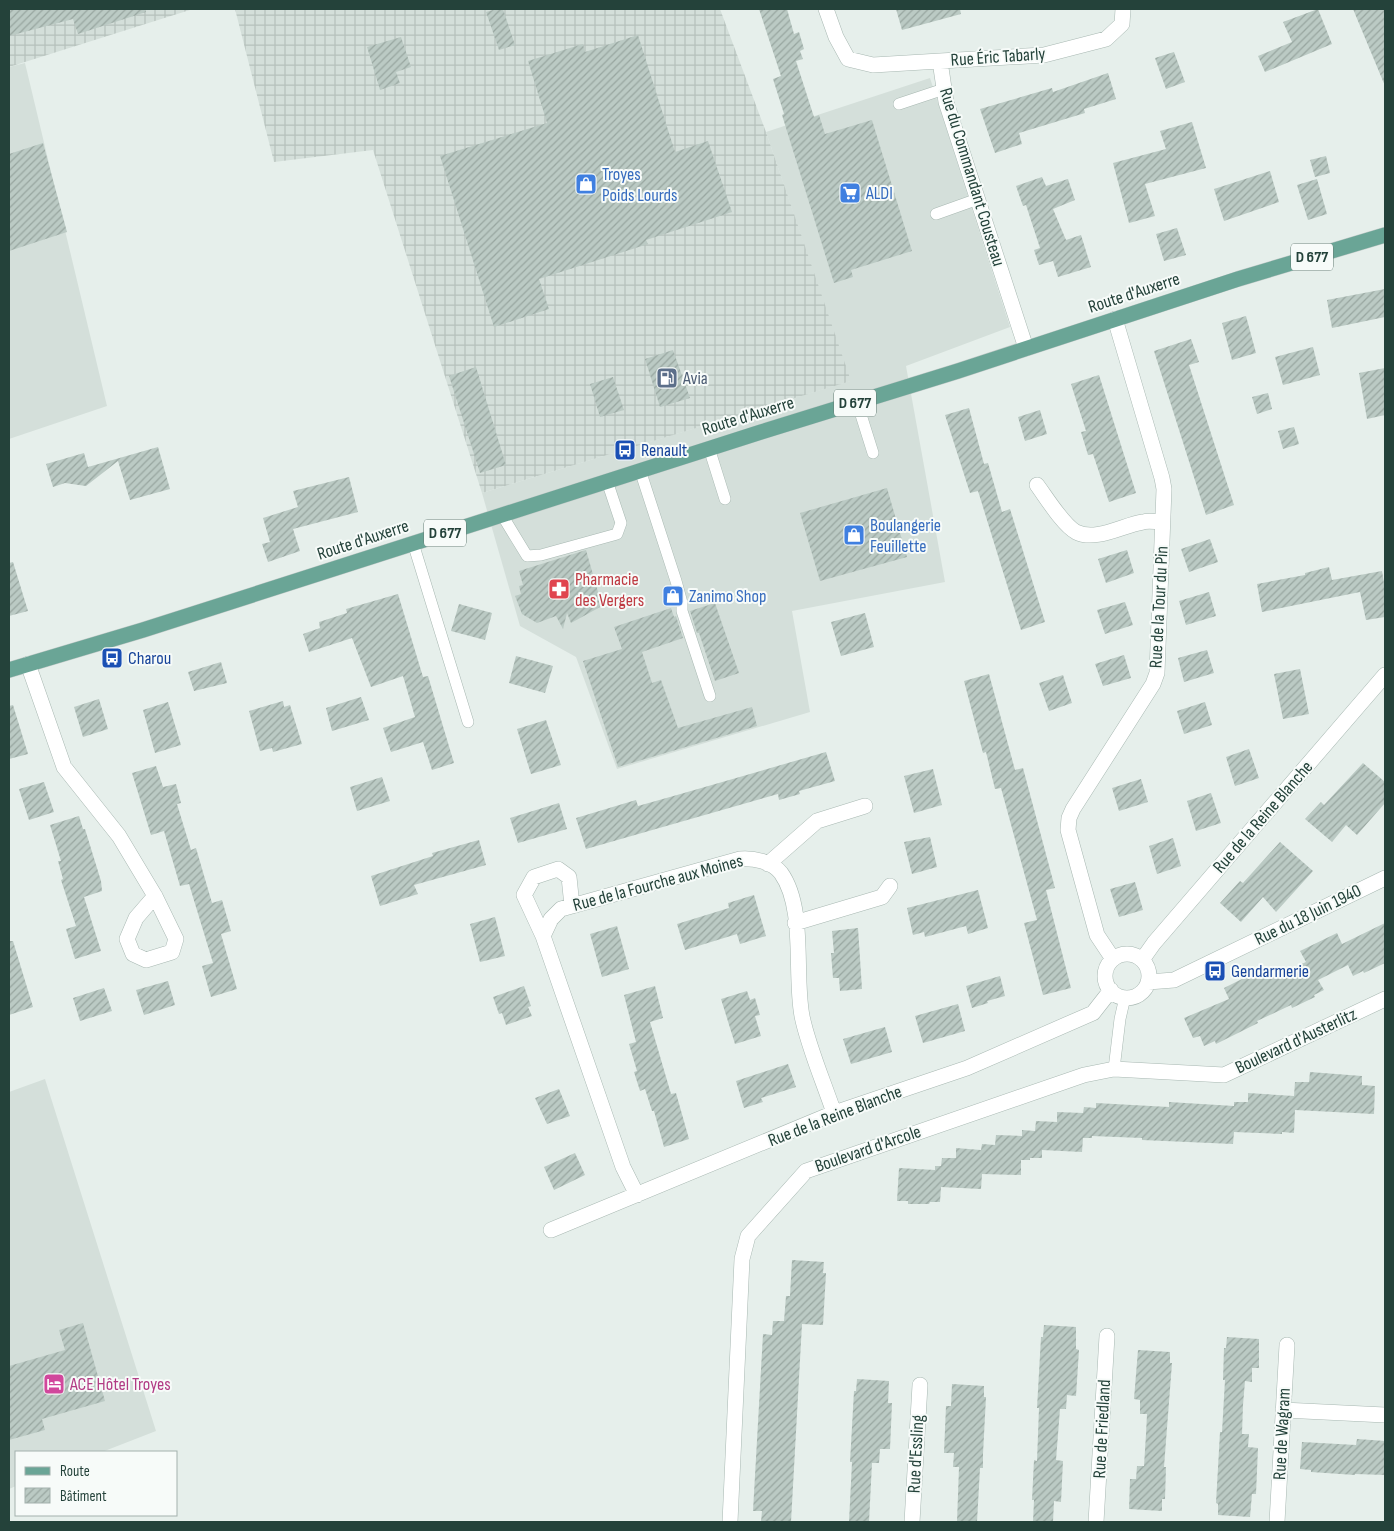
<svg xmlns="http://www.w3.org/2000/svg" width="1394" height="1531" font-family="'Sofia Sans Condensed',sans-serif">
<style>
.built{fill:#d4dfda}
.industrial{fill:url(#industrial-grid)}
.building{fill:url(#building-hatch)}
.lines{fill:none;stroke-linecap:round;stroke-linejoin:round}
.lane-casing{stroke:#a8b8b2;stroke-width:12}
.street-casing{stroke:#a8b8b2;stroke-width:16}
.primary-casing{stroke:#c2cac8;stroke-width:16}
.lane{stroke:#fff;stroke-width:11}
.street{stroke:#fff;stroke-width:15}
.primary{stroke:#6aa596;stroke-width:15}
.labels{text-anchor:middle;dominant-baseline:central;stroke-width:4;stroke-linejoin:round;paint-order:stroke}
.shield{fill:#f7fbf9;stroke:#637a73;stroke-width:1}
.shield-label{font-size:16px;font-weight:bold;fill:#24423a}
.street-label{font-size:18px;fill:#24423a;stroke:#f7fbf9}
.shop-label{font-size:18px;fill:#366cbe;stroke:#f7fbf9;text-anchor:start}
.service-label{font-size:18px;fill:#4e5e75;stroke:#f7fbf9;text-anchor:start}
.transit-label{font-size:18px;fill:#164399;stroke:#f7fbf9;text-anchor:start}
.health-label{font-size:18px;fill:#be3a42;stroke:#f7fbf9;text-anchor:start}
.hotel-label{font-size:18px;fill:#b23c85;stroke:#f7fbf9;text-anchor:start}
</style>
<defs>
<pattern id="industrial-grid" width="8" height="8" patternUnits="userSpaceOnUse" patternTransform="scale(1.25)"><rect width="8" height="8" fill="#d4dfda"/><path d="M0 4h8M4 0v8" fill="none" stroke="#b6c1bc"/></pattern>
<pattern id="building-hatch" width="6" height="6" patternUnits="userSpaceOnUse" patternTransform="scale(1.25)"><rect width="6" height="6" fill="#bbcac4"/><path d="M-1 1l2-2M0 6l6-6M5 7l2-2" fill="none" stroke="#98a6a0"/></pattern>
</defs>
<rect width="100%" height="100%" fill="#e6efeb"/>
<path class="built" d="M25,63L107,406L9,439V67Z
M930,78L1010,327L906,366L945,582L792,611L810,712L617,769L576,657L520,626L482,493L850,381L766,132Z
M45,1079L156,1431L102,1452H16V1486L9,1489V1092Z"/>
<path class="industrial" d="M9,9H193L9,67Z
M235,9H720L766,132L851,381L482,493L373,150L274,162Z"/>
<path class="building" d="M9,9H145L146,12L78,34L73,19L9,36Z
M496,9H503L515,45L499,50L486,12Z
M759,9H787L794,34L799,32L804,49L800,51L803,59L796,61L814,117L819,115L825,134L872,120L912,251L851,270L853,277L834,283L782,115L784,114L773,79L781,76Z
M896,9H960L961,14L902,30Z
M1318,9L1332,44L1265,72L1258,56L1292,42L1283,22Z
M1353,9H1385V86Z
M638,35L675,152L708,141L732,212L646,240L648,244L539,279L549,309L494,327L440,156L547,123L528,61L583,44L585,52Z
M401,37L411,67L396,72L400,83L380,90L367,47Z
M1174,52L1185,82L1166,89L1155,58Z
M1108,73L1116,99L1084,109L1085,113L1019,133L1022,144L995,153L980,109L1052,88L1053,92Z
M1192,122L1206,168L1145,184L1155,216L1129,223L1113,163L1166,149L1160,131Z
M43,143L67,232L9,251V154Z
M1326,156L1330,173L1315,177L1310,160Z
M1270,171L1279,202L1224,221L1214,189Z
M1042,177L1046,186L1068,179L1075,200L1053,209L1066,240L1081,235L1091,267L1058,277L1053,261L1039,265L1034,250L1040,248L1026,205L1023,206L1016,186Z
M1317,179L1327,214L1308,220L1297,185Z
M1177,228L1186,255L1164,261L1156,234Z
M1385,289V317L1332,328L1327,300Z
M1246,316L1256,353L1232,360L1222,323Z
M1191,339L1199,362L1189,365L1234,505L1206,515L1154,351Z
M1313,347L1320,375L1283,385L1275,357Z
M673,350L690,398L660,407L645,359Z
M476,367L506,465L480,473L449,376Z
M1385,368V415L1367,419L1359,373Z
M1099,375L1136,493L1109,502L1093,454L1088,455L1081,432L1086,431L1071,384Z
M613,377L624,410L600,417L590,384Z
M1268,393L1272,409L1257,414L1252,397Z
M969,408L984,464L988,463L1002,512L1010,509L1045,622L1021,630L978,491L970,493L945,415Z
M1040,410L1047,434L1025,441L1018,417Z
M1294,427L1299,444L1283,449L1278,431Z
M158,447L170,489L130,500L118,461L86,486L65,483L53,487L46,464L84,453L88,467Z
M349,477L358,512L293,529L300,551L268,562L262,544L270,542L263,518L298,507L293,491Z
M887,488L907,557L820,581L800,513Z
M1210,539L1218,562L1189,572L1181,549Z
M586,550L602,606L571,623L567,613L563,629L556,616L537,623L522,614L515,596L521,594L519,586L523,585L519,571Z
M1127,550L1134,573L1106,583L1098,559Z
M13,562L28,611L9,616V563Z
M1329,567L1332,580L1382,571L1385,589V617L1366,620L1360,592L1262,612L1257,584L1305,575V573Z
M1209,592L1216,616L1186,625L1179,601Z
M398,594L423,677L428,676L454,763L432,770L423,742L391,752L383,728L415,717L403,676L371,687L352,638L309,652L303,634L320,628L319,622L347,613L346,609Z
M1125,602L1133,625L1105,634L1097,610Z
M715,603L739,673L715,681L699,633H697L690,611Z
M459,604L492,613L485,640L451,631Z
M671,608L674,617L676,616L683,638L642,652L652,683L661,680L678,728L752,707L757,726L618,767L583,661L622,649L614,627Z
M865,613L874,647L841,656L831,622Z
M1207,650L1214,673L1184,682L1178,658Z
M1124,655L1131,678L1103,686L1095,664Z
M516,656L553,666L545,693L509,683Z
M221,662L227,683L194,691L188,672Z
M1300,669L1309,714L1283,719L1274,674Z
M989,674L1015,770L1023,768L1055,888L1046,890L1071,988L1043,995L1024,923L1037,920L1001,788L995,789L986,752L983,753L964,681Z
M1063,675L1072,703L1049,711L1039,683Z
M361,697L369,720L332,731L326,708Z
M99,699L108,729L83,737L74,707Z
M283,701L284,707L290,705L302,744L273,752L272,748L260,751L249,711Z
M168,702L181,745L155,753L143,710Z
M1205,702L1212,725L1184,734L1177,711Z
M13,705L28,754L9,759V706Z
M546,720L561,765L531,774L517,729Z
M1249,749L1259,778L1235,786L1226,757Z
M826,752L835,781L799,791L800,794L779,800L778,794L586,849L576,818L636,800L638,806L677,795Z
M1363,763L1385,782V803L1357,835L1346,825L1332,842L1305,819L1321,802L1324,805Z
M156,766L163,787L176,784L181,803L177,804L191,850L196,848L212,903L222,900L231,931L221,934L237,989L211,997L202,966L213,963L189,884L180,886L164,831L151,835L132,773Z
M933,769L942,805L914,813L904,776Z
M382,777L390,801L357,811L350,787Z
M1141,779L1148,802L1119,811L1112,788Z
M44,782L54,812L29,820L19,789Z
M1211,793L1221,823L1196,831L1187,801Z
M559,803L567,829L518,843L510,818Z
M79,816L83,829H85L101,881L102,891L84,897L101,951L75,959L66,929L76,926L61,880L63,879L58,861H61L50,825Z
M930,837L937,867L912,874L904,842Z
M1173,838L1181,866L1157,874L1149,846Z
M479,840L486,865L414,885L418,894L380,906L371,876L433,856L432,853Z
M1280,842L1313,871L1276,912L1263,897L1241,922L1220,903L1240,881L1243,883Z
M1135,882L1143,910L1119,917L1110,889Z
M978,890L988,928L968,934L966,926L925,937L924,932L913,935L907,908Z
M754,895L766,936L740,944L737,934L685,950L677,924L729,908L728,903Z
M495,917L505,956L480,962L470,924Z
M1385,923V963L1364,973L1363,971L1353,976L1348,965L1318,980L1324,990L1314,995L1315,997L1292,1008L1291,1005L1257,1021L1258,1023L1216,1044L1215,1041L1204,1046L1200,1036L1193,1038L1184,1018L1229,999L1224,988L1266,967L1271,978L1306,962L1300,951L1337,933L1342,944Z
M617,926L629,969L602,977L590,934Z
M858,928L862,989L840,991L839,978H833L831,953H834L832,931Z
M9,941H13L33,1007L9,1015Z
M1000,976L1005,996L987,1001L988,1003L972,1008L966,986Z
M168,981L175,1005L144,1015L136,990Z
M524,986L531,1006L528,1007L532,1016L506,1025L502,1013L499,1014L493,997Z
M655,986L663,1018L650,1022L671,1094L676,1093L689,1139L664,1147L654,1111H652L645,1089L640,1091L634,1072L637,1071L629,1044L636,1042L624,995Z
M104,988L112,1011L80,1021L73,998Z
M747,991L750,1000L755,998L760,1015L755,1016L761,1036L735,1044L721,999Z
M958,1004L965,1031L923,1043L915,1016Z
M885,1027L892,1052L851,1064L843,1039Z
M788,1064L796,1087L761,1098L763,1102L744,1108L736,1081Z
M1310,1072L1362,1076V1085L1375,1086L1374,1114L1295,1110L1294,1133L1282,1132V1134L1234,1132L1233,1144L1142,1140V1138L1092,1136V1138H1083L1082,1152L1042,1150V1158H1030V1160H1021V1175L982,1174L981,1189L941,1187L940,1202H930L929,1204H908V1201H897L899,1168L935,1170V1166H941L942,1158H956V1148L981,1150L982,1144L995,1145L996,1135L1022,1136V1130L1035,1131L1036,1121L1057,1122V1112L1083,1113L1084,1107L1096,1108V1103L1169,1107V1102L1234,1106V1102H1248V1093L1294,1096L1295,1082H1309Z
M559,1089L570,1116L547,1124L535,1098Z
M575,1153L585,1175L554,1190L544,1167Z
M792,1260L824,1262L823,1273H826L823,1325L802,1324L791,1522H761L762,1511H753L763,1334L772,1335L773,1321H784L786,1296H790Z
M83,1323L105,1401L42,1419L45,1430L9,1440V1366L65,1350L59,1330Z
M1044,1325L1076,1327V1349L1079,1350L1076,1396L1067,1395L1066,1409H1060L1056,1460L1063,1461L1061,1502L1054,1501L1053,1522H1033L1034,1500H1032L1034,1460L1037,1461L1039,1408H1037L1041,1337H1043Z
M1227,1337L1259,1339V1368H1252V1382L1245,1381L1243,1405L1242,1434H1249L1248,1447L1258,1448L1256,1494H1252L1250,1517L1218,1515V1504L1216,1503L1220,1432H1222L1225,1380H1223L1224,1348H1226Z
M1138,1350L1170,1352V1363H1172L1164,1467H1166L1165,1499H1162V1511L1129,1509L1130,1479H1136L1137,1466H1144L1146,1434L1147,1414H1140V1400L1134,1399Z
M857,1379L889,1381L888,1403H892L890,1449H880L879,1463H872L869,1522H849L852,1462H850L854,1391H856Z
M952,1384L984,1386V1397H986L983,1454V1468H980L977,1522H957L959,1467H953L954,1453H944L946,1406H951Z
M1357,1439L1385,1441V1475L1355,1474V1475L1311,1472V1470L1300,1469L1302,1442L1356,1445Z"/>
<g class="lines">
<g class="lane-casing">
<path id="lane" d="M899,104L944,89
M936,214L978,199
M857,402L873,453
M709,448L725,499
M640,470L676,581L682,603V611L710,696
M502,515L527,556L541,555L617,534L621,523L607,481
M413,543L468,722
M1114,1069L1120,1019L1125,997"/>
</g>
<g class="street-casing">
<path id="street" d="M826,9L836,37L848,59L873,65L940,61L946,102L1026,348
M940,61L1044,55L1106,39L1122,24L1123,9
M1037,485C1046,497 1063,525 1076,532C1096,542 1123,525 1143,522C1149,520 1156,522 1162,522
M28,664L64,767L119,836L155,896L176,939L172,952L146,960L133,954L127,939L136,918L155,896
M768,864L817,821L865,806
M795,923L882,897L890,886
M543,936L524,895L534,877L558,869L569,877L572,906
M1105 976a22 22 0 1 1 44 0a22 22 0 1 1-44 0Z
M1113,959L1097,935L1068,830L1069,818L1073,809L1153,684L1157,673L1164,489L1162,478L1115,319
M1142,960L1154,943L1385,675
M1148,982L1174,980L1385,878
M637,1195L623,1167L543,936L551,919L561,909L740,859C753,858 772,861 781,873C806,908 794,974 802,1016C808,1046 824,1083 834,1113
M551,1230L834,1113L967,1068L1093,1013L1111,990
M1283,1410L1385,1415
M730,1522L742,1259L748,1236L806,1171L1084,1075L1114,1069L1224,1075L1385,999
M912,1522L920,1385
M1096,1522L1107,1336
M1277,1522L1287,1345"/>
</g>
<g class="primary-casing">
<path id="primary" d="M9,670L143,630L761,432L958,371L1238,279L1385,235"/>
</g>
<use href="#lane" class="lane"/>
<use href="#street" class="street"/>
<use href="#primary" class="primary"/>
</g>
<defs>
<g id="shop-square" transform="scale(1.125)"><rect x="-9" y="-9" width="18" height="18" rx="4" fill="#3f7fe0" stroke="#f7fbf9"/><path d="M-5-2.5h2.3a2.7 3.5 0 0 1 5.4 0H5L5.5 6h-11ZM-1.5-2.5h3a1.5 2.3 0 0 0-3 0Z" fill="#fff"/></g>
<g id="supermarket-square" transform="scale(1.125)"><rect x="-9" y="-9" width="18" height="18" rx="4" fill="#3f7fe0" stroke="#f7fbf9"/><path d="M-6-5.5h2.5l.6 2H6L4.5 2H-2.5L-4.4-4H-6ZM-1.5 3.2a1.3 1.3 0 1 0 .1 0ZM3 3.2a1.3 1.3 0 1 0 .1 0Z" fill="#fff"/></g>
<g id="fuel-square" transform="scale(1.125)"><rect x="-9" y="-9" width="18" height="18" rx="4" fill="#5c6f8a" stroke="#f7fbf9"/><path d="M-5.5-6h7V0h2V4h1.3V-2.5L3-4.5l.8-.8L6-3V5H2.5V1h-1V6h-7ZM-4.2-4.7v3.2H.2V-4.7Z" fill="#fff"/></g>
<g id="bus-square" transform="scale(1.125)"><rect x="-9" y="-9" width="18" height="18" rx="4" fill="#1a4fb4" stroke="#f7fbf9"/><path d="M-5-6H5V4H4V6H2V4H-2V6H-4V4H-5ZM-3.5-4V0h7V-4ZM-3.5 1.2v1.5H-2V1.2ZM2 1.2v1.5H3.5V1.2Z" fill="#fff"/></g>
<g id="pharmacy-square" transform="scale(1.125)"><rect x="-9" y="-9" width="18" height="18" rx="4" fill="#e0444e" stroke="#f7fbf9"/><path d="M-2-6h4v4h4v4h-4v4h-4v-4h-4v-4h4Z" fill="#fff"/></g>
<g id="hotel-square" transform="scale(1.125)"><rect x="-9" y="-9" width="18" height="18" rx="4" fill="#d1479c" stroke="#f7fbf9"/><path d="M-6-4.5h1.5V1H6V5H4.5V3h-9V5H-6ZM-4 0a1.8 1.8 0 1 1 3.6 0ZM.5 0V-2.5h3Q6-2.5 6 0Z" fill="#fff"/></g>
</defs>
<g fill-rule="evenodd">
<use href="#shop-square" x="586" y="184"/>
<use href="#supermarket-square" x="850" y="193"/>
<use href="#fuel-square" x="667" y="378"/>
<use href="#bus-square" x="625" y="450"/>
<use href="#shop-square" x="854" y="535"/>
<use href="#pharmacy-square" x="559" y="589"/>
<use href="#shop-square" x="673" y="596"/>
<use href="#bus-square" x="112" y="658"/>
<use href="#bus-square" x="1215" y="971"/>
<use href="#hotel-square" x="54" y="1384"/>
</g>
<g class="labels">
<g class="shield">
<rect x="1291" y="243.5" width="42" height="27" rx="4"/>
<rect x="834" y="389.5" width="42" height="27" rx="4"/>
<rect x="424" y="519.5" width="42" height="27" rx="4"/>
</g>
<g class="shield-label">
<text x="1312" y="257">D 677</text>
<text x="855" y="403">D 677</text>
<text x="445" y="533">D 677</text>
</g>
<g class="street-label">
<text transform="translate(998 57) rotate(-4)">Rue Éric Tabarly</text>
<text transform="translate(972 177) rotate(73)">Rue du Commandant Cousteau</text>
<text transform="translate(1134 293) rotate(-18)">Route d'Auxerre</text>
<text transform="translate(748 416) rotate(-17)">Route d'Auxerre</text>
<text transform="translate(363 540) rotate(-18)">Route d'Auxerre</text>
<text transform="translate(1159 607) rotate(-87)">Rue de la Tour du Pin</text>
<text transform="translate(1263 817) rotate(-49)">Rue de la Reine Blanche</text>
<text transform="translate(658 883) rotate(-15)">Rue de la Fourche aux Moines</text>
<text transform="translate(1308 915) rotate(-26)">Rue du 18 Juin 1940</text>
<text transform="translate(1296 1041) rotate(-25)">Boulevard d'Austerlitz</text>
<text transform="translate(835 1116) rotate(-21)">Rue de la Reine Blanche</text>
<text transform="translate(868 1149) rotate(-19)">Boulevard d'Arcole</text>
<text transform="translate(1102 1429) rotate(-87)">Rue de Friedland</text>
<text transform="translate(1282 1434) rotate(-87)">Rue de Wagram</text>
<text transform="translate(916 1454) rotate(-87)">Rue d'Essling</text>
</g>
<g class="shop-label">
<text x="602" y="174">Troyes<tspan x="602" dy="21">Poids Lourds</tspan></text>
<text x="866" y="193">ALDI</text>
<text x="870" y="525">Boulangerie<tspan x="870" dy="21">Feuillette</tspan></text>
<text x="689" y="596">Zanimo Shop</text>
</g>
<g class="service-label">
<text x="683" y="378">Avia</text>
</g>
<g class="transit-label">
<text x="641" y="450">Renault</text>
<text x="128" y="658">Charou</text>
<text x="1231" y="971">Gendarmerie</text>
</g>
<g class="health-label">
<text x="575" y="579">Pharmacie<tspan x="575" dy="21">des Vergers</tspan></text>
</g>
<g class="hotel-label">
<text x="70" y="1384">ACE Hôtel Troyes</text>
</g>
</g>
<rect width="1394" height="1531" fill="none" stroke="#24423a" stroke-width="20"/>
<rect x="15" y="1451" width="162" height="65" fill="#f7fbf9" stroke="#a3b1ad"/>
<rect x="25" y="1467" width="25" height="8" fill="#6aa596" stroke="#a3b1ad"/>
<text x="60" y="1476" font-size="15" fill="#24423a">Route</text>
<rect x="25" y="1488" width="25" height="15" fill="url(#building-hatch)" stroke="#a3b1ad"/>
<text x="60" y="1501" font-size="15" fill="#24423a">Bâtiment</text>
</svg>
